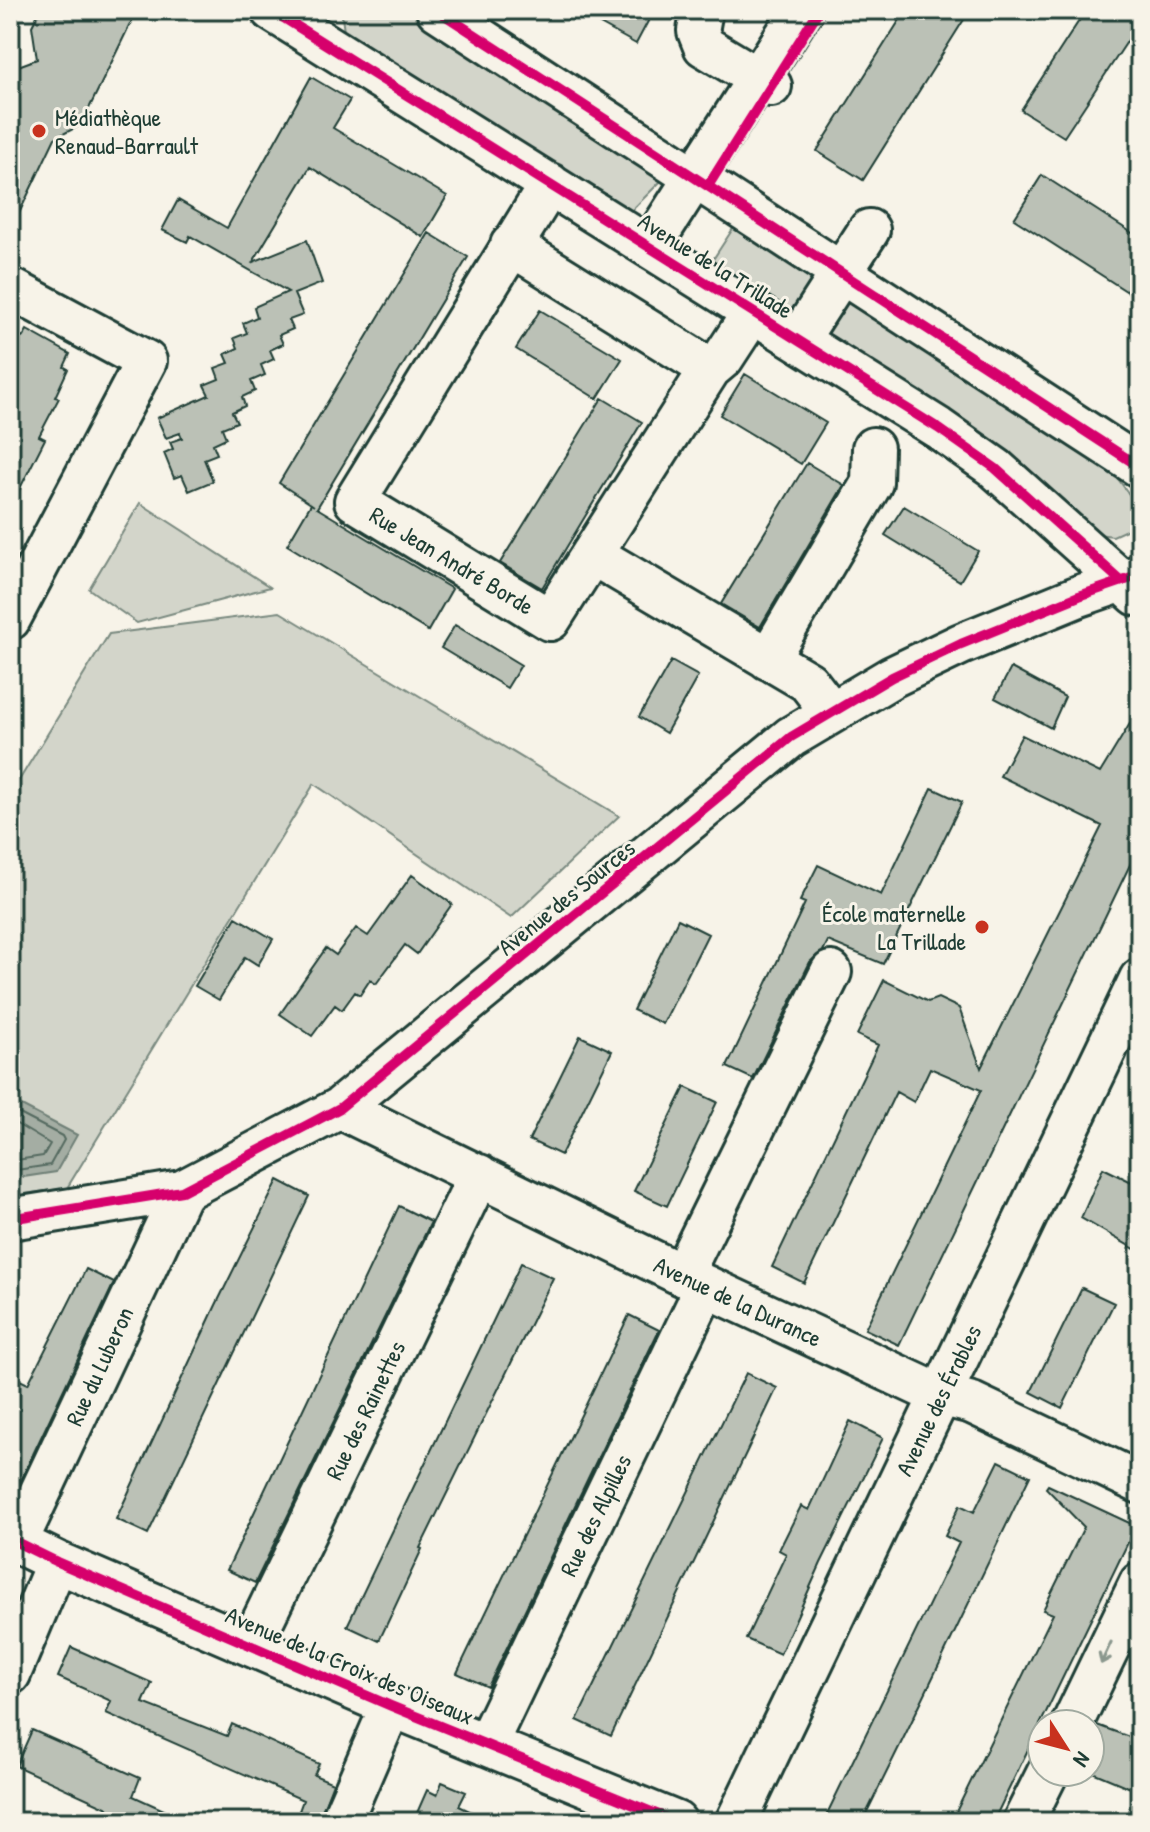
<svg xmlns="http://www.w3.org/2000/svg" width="1150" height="1832" font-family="'Patrick Hand',sans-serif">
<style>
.green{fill:#d3d5ca;stroke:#79897f;stroke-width:2}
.water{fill:#a4ada3;stroke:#6f8077;stroke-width:2}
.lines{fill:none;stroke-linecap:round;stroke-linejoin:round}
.shore{stroke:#546a60;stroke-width:2}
.building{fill:#bbc1b6;stroke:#1f3d34;stroke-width:2}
.minor-casing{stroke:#1f3d34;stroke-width:46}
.minor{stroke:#f7f3e8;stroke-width:40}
.cycleway-casing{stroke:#f7f3e8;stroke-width:15}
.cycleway{stroke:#d6006c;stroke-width:10}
.oneway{stroke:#8b988e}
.poi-dot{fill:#c8321e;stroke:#f7f3e8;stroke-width:3}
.labels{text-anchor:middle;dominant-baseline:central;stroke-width:6;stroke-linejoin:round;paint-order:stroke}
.poi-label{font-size:24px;fill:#1f3d34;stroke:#f7f3e8;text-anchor:start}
.street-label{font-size:24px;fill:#1f3d34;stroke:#f7f3e8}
</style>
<rect width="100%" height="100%" fill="#f7f3e8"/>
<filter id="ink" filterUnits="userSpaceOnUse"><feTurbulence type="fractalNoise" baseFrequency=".0125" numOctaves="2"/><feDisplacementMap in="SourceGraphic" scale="16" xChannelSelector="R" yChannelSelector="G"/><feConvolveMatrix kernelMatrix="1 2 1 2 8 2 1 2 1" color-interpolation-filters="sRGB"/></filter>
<g filter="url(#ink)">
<path class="green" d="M348,10H411L650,162L661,181L628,214L345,39L342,17Z
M736,224L811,269L816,282L800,307L782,312L714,272L712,261Z
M847,298L861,299L1116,476L1138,507L1137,525L1113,536L1097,534L829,337L824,322Z
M140,503L270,587L137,623L89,589Z
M280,612L619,816L511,918L314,784L67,1188L10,1196V795L109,634Z"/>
<path class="water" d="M10,1100L77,1135L56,1172L10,1179Z"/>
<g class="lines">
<path class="shore" d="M10,1109L62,1136L64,1140L50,1165L10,1171
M10,1120L50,1144L43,1156L10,1161"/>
</g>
<path class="building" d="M40,10H137L81,125L55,138L10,232V69L37,59L32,26Z
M575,10H654L636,44Z
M906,10H970L863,180L817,151Z
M1086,10H1140V22L1064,137L1021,110Z
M311,77L350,100L333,128L447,196L423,237L310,167L253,262L307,240L322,283L294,294L303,315L289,320L293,329L279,335L283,344L270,350L274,359L261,365L265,375L251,381L255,391L242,397L245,406L232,412L237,422L222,428L226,438L213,444L217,454L204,459L213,481L189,491L182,475L174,478L164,453L173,449L170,442L182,438L180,433L166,438L157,418L209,395L204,385L219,379L215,368L229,363L225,354L238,348L234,338L247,333L243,323L257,317L254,307L288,292L190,236L187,242L162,230L178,200L227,228Z
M1042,175L1140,238V300L1014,219Z
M429,233L468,257L317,508L452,589L428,631L287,545L311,504L314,506L279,483Z
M540,310L622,359L597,399L516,349Z
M10,330L23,337L27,330L70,354L64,367L68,369L55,397L59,398L39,436L45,439L10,508Z
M745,374L826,423L801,464L720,415Z
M602,398L642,422L542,588L500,563Z
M807,463L844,485L760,627L721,604Z
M904,506L978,551L960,581L885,535Z
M455,625L521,665L507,688L441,648Z
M671,661L698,676L666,733L639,717Z
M1011,668L1065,697L1051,728L995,698Z
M1140,707V844L899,1345L865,1329L981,1090L930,1068L914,1102L896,1092L804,1283L772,1267L878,1045L857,1035L884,980L928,1002L938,998L959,1008L981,1068L1102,826L1000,776L1022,735L1100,773Z
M932,788L962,802L883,964L828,941L823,951L810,962L753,1079L727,1067L805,903L800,901L818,865L881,895Z
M412,875L452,904L417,954L405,945L376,984L370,980L360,995L355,992L342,1010L335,1005L312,1036L280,1014L326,948L336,955L356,928L368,936Z
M236,917L273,939L258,965L245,957L219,1000L195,986Z
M678,919L708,934L663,1024L633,1010Z
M580,1036L612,1051L561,1155L529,1140Z
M685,1087L717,1102L667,1206L634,1191Z
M1103,1168L1140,1186V1252L1081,1218Z
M278,1180L309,1196L148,1534L116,1519L216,1305Z
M399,1206L431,1222L255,1583L227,1570Z
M521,1263L553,1278L420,1548L422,1549L379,1641L347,1626Z
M86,1269L114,1283L10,1503V1401L20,1380L28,1384Z
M1082,1288L1114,1303L1062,1408L1031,1392Z
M629,1315L659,1330L488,1687L457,1673Z
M746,1373L777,1388L611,1736L577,1720Z
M850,1421L883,1438L821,1563L780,1654L746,1639L786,1554L779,1550L801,1506L809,1510Z
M999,1461L1030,1476L907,1731L862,1822H823L959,1543L945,1536L960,1505L974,1512Z
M1048,1485L1136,1526L993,1822H951L1053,1614L1043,1610L1084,1527L1046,1488Z
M71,1647L152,1683L143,1703L227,1736L232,1724L319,1764L314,1775L333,1783L318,1822H295L303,1800L106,1713L111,1701L58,1677Z
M1097,1725L1140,1741V1792L1090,1771V1739Z
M32,1730L140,1778L133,1796L190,1822H102L108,1808L16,1766Z
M442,1782L466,1792L459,1806L493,1822H413L427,1790L437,1795Z"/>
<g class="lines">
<g class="minor-casing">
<path id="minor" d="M271,10L938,428L995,468L1137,595
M437,10L1140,467
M702,10L698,31L704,46L771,86
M550,184L355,501L550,620L710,369L723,358L753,312
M511,245L710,369
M650,247L802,10
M10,288L146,361L10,619
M798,340L869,230
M592,554L808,682L831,712
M768,659L872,483L873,448
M340,1108L682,1275L940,1395L972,1403L1140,1483
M10,1219L182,1191L340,1108L791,737L892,677L961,644L1079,596L1140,575
M682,1275L831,972
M10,1539L57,1562L391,1706L676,1822
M17,1542L182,1191
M251,1645L479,1175
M10,1674L57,1562
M1072,1724L1140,1583
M486,1745L706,1286
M341,1822L391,1706
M736,1822L1140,979
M1023,1822L1048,1772"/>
</g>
<use href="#minor" class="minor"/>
<g class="cycleway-casing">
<path id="cycleway" d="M271,10L938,428L995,468L1121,581
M437,10L1140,467
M708,186L819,10
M10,1219L182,1191L340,1108L791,737L892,677L961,644L1079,596L1140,575
M10,1539L57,1562L391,1706L676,1822"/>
</g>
<use href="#cycleway" class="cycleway"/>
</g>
<defs><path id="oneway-shaft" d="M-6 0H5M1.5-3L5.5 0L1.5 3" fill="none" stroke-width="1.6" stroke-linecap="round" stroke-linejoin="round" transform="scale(2)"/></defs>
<use class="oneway" href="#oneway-shaft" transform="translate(1106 1653) rotate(115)"/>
</g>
<g class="poi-dot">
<circle cx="39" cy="131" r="8"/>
<circle cx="982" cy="927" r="8"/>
</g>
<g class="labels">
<g class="poi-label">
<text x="55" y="117">Médiathèque<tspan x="55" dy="28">Renaud-Barrault</tspan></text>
<text x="966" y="913" text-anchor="end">École maternelle<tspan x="966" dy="28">La Trillade</tspan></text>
</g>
<g class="street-label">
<text transform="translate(716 265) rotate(32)">Avenue de la Trillade</text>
<text transform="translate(452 560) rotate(31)">Rue Jean André Borde</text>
<text transform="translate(566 897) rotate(-39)">Avenue des Sources</text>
<text transform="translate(738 1301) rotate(25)">Avenue de la Durance</text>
<text transform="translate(99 1366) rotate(-65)">Rue du Luberon</text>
<text transform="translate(938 1400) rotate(-64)">Avenue des Érables</text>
<text transform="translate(365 1410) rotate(-64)">Rue des Rainettes</text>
<text transform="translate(595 1515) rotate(-64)">Rue des Alpilles</text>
<text transform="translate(350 1665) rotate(23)">Avenue de la Croix des Oiseaux</text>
</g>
</g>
<rect width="1150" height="1832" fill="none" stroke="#f7f3e8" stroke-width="40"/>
<rect x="20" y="20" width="1110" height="1792" fill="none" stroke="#1f3d34" stroke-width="3" filter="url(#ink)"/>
<g transform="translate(1066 1748) rotate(126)"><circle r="38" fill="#f7f3e8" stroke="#a1aaa0" stroke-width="2"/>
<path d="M0-6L14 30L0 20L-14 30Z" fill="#c8321e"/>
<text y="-12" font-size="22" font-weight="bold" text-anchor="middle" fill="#1f3d34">N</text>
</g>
</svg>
